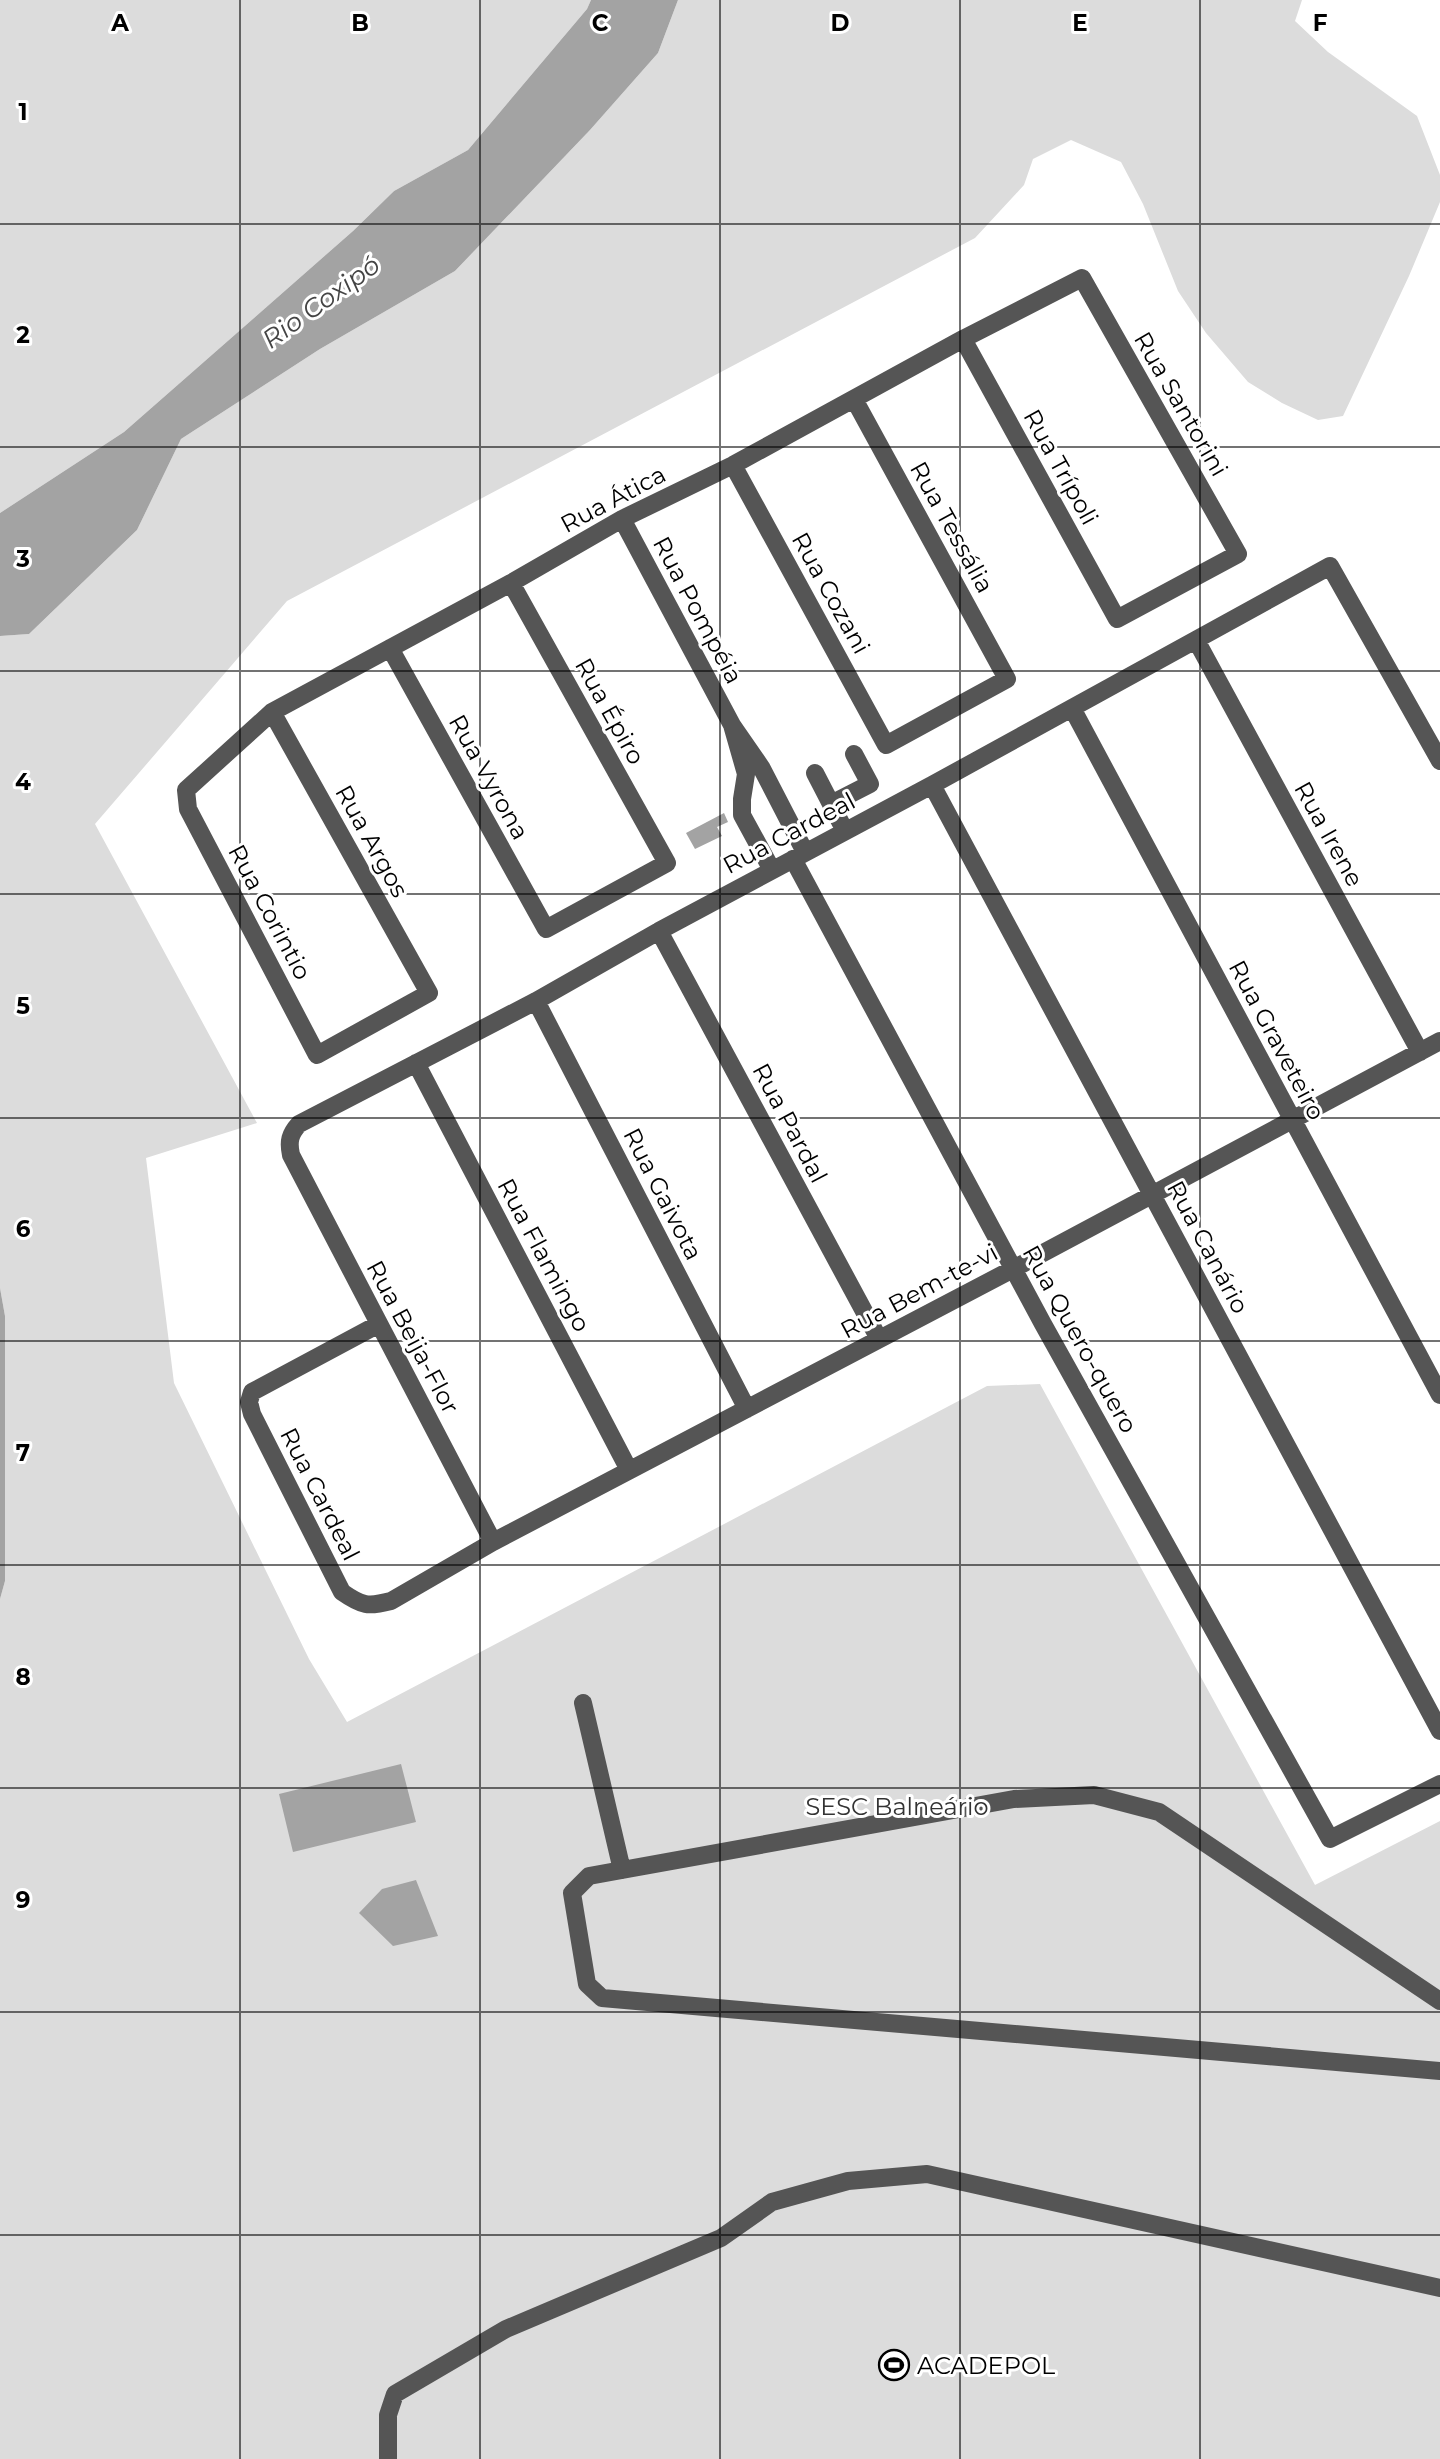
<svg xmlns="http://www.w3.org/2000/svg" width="1440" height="2459" font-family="Montserrat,sans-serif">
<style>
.green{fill:#dcdcdc}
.water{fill:#a3a3a3}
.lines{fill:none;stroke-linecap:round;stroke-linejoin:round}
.minor{stroke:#555;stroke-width:18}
.grid{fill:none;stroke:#000;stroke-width:2;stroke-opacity:0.55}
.labels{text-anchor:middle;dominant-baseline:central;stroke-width:6;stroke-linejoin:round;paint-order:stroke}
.street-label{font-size:24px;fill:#000;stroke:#fff}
.park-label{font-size:24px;fill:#333;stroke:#fff}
.poi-label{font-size:24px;fill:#000;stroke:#fff;text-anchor:start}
.water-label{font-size:26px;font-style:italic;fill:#444;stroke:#fff}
.grid-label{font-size:23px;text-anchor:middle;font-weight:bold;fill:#000;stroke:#fff;stroke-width:6;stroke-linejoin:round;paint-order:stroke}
</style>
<rect width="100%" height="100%" fill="#fff"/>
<path class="green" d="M0,0H591L587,9L468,150L394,191L353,231L124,432L0,513Z
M678,0H1302L1295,21L1328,52L1417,116L1440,175V202L1409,276L1343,416L1318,420L1282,403L1248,382L1206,333L1178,291L1143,204L1121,162L1071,140L1033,159L1024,185L975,238L287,601L95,824L257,1123L146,1158L174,1383L309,1659L347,1722L987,1386L1040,1384L1315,1885L1440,1821V2459H0V1599L5,1581V1316L0,1288V636L29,634L137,530L181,439L320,349L455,271L590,130L658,53Z"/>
<path class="water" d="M591,0H678L658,53L590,130L455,271L320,349L181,439L137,530L29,634L0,636V513L124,432L353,231L394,191L468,150L587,9Z
M724,813L728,822L717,827L722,836L695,849L686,833Z
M0,1288L5,1316V1581L0,1599Z
M401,1764L416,1822L293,1852L279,1794Z
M416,1880L438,1936L393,1946L359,1913L382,1889Z"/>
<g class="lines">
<path class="minor" d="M733,465L886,745L1007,679L854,399
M622,519L732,725
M1196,640L1420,1052
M390,648L546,929L667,863L511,583
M1072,708L1440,1395
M272,712L429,993L317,1055L188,809L186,790L272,712L511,583L622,519L733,465L963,339L1082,278L1238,554L1117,619L963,339
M815,773L845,831
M932,785L1440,1731
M831,804L870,784L854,754
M793,859L1043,1324L1330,1839L1440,1784
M772,870L742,815V799L746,774L732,725L761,767L805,852
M659,931L879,1339
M536,1001L747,1409
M416,1063L629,1470
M379,1324L252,1392L249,1402L252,1414L342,1592C362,1606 368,1607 391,1601L493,1542L1013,1269L1440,1041
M493,1542L291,1155C288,1141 290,1134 299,1124L536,1001L659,931L932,785L1330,566L1440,761
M583,1703L622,1870
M1440,2001L1159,1812L1094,1795L1014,1799L622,1870L589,1876L572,1893L587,1984L602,1998L1440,2071
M388,2459V2415L395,2394L506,2329L721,2238L772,2202L848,2181L927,2174L1440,2288"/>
</g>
<path class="grid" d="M240,0V2459M480,0V2459M720,0V2459M960,0V2459M1200,0V2459M0,224H1440M0,447H1440M0,671H1440M0,894H1440M0,1118H1440M0,1341H1440M0,1565H1440M0,1788H1440M0,2012H1440M0,2235H1440"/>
<defs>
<g id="stadium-ring" transform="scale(1.575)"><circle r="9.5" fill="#fff" stroke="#000" stroke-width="1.5"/><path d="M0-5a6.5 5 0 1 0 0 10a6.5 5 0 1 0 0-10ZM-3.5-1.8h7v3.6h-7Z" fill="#000"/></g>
</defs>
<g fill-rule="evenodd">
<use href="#stadium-ring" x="894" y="2365"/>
</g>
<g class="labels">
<g class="street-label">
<text transform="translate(1181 404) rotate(60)">Rua Santorini</text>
<text transform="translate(1061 467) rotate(61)">Rua Trípoli</text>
<text transform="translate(613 499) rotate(-28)">Rua Ática</text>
<text transform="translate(952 527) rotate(61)">Rua Tessália</text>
<text transform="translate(831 593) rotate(61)">Rua Cozani</text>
<text transform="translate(698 610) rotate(62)">Rua Pompéia</text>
<text transform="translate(610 711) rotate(61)">Rua Épiro</text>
<text transform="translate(489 777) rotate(61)">Rua Vyrona</text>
<text transform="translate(789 833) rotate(-28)">Rua Cardeal</text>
<text transform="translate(1329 834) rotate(61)">Rua Irene</text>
<text transform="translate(372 841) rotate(61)">Rua Argos</text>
<text transform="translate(270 912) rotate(62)">Rua Corintio</text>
<text transform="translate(1277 1040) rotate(62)">Rua Graveteiro</text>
<text transform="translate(790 1123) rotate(62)">Rua Pardal</text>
<text transform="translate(663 1194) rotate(63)">Rua Gaivota</text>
<text transform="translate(1208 1247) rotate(62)">Rua Canário</text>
<text transform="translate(544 1255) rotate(62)">Rua Flamingo</text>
<text transform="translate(919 1291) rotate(-28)">Rua Bem-te-vi</text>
<text transform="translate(413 1337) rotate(62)">Rua Beija-Flor</text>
<text transform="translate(1080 1339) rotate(61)">Rua Quero-quero</text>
<text transform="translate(320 1494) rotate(63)">Rua Cardeal</text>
</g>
<g class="park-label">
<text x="897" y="1806">SESC Balneário</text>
</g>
<g class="poi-label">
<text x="917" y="2365">ACADEPOL</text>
</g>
<g class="water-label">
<text transform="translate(321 302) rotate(-36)">Rio Coxipó</text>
</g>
</g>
<g class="grid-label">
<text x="120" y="31">A</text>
<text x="360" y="31">B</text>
<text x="600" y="31">C</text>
<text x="840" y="31">D</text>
<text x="1080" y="31">E</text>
<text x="1320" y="31">F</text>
<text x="23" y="120">1</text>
<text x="23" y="343">2</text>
<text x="23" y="567">3</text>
<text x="23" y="790">4</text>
<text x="23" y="1014">5</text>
<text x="23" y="1237">6</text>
<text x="23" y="1461">7</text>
<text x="23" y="1685">8</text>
<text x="23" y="1908">9</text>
</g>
</svg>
